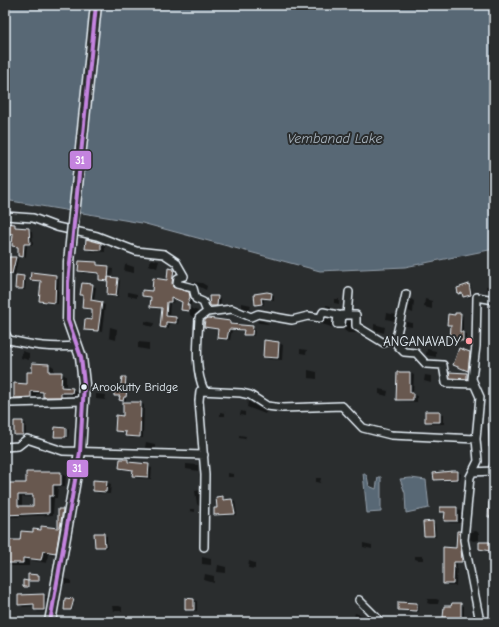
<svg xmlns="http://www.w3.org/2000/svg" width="499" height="627" font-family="'Comic Neue',sans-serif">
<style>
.water{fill:#596774;stroke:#929ea9}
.shadow{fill:#0007;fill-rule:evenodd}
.building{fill:#685850;stroke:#e8f1f8;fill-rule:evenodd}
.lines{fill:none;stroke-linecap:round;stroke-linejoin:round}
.street-casing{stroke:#e8f1f8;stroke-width:10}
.secondary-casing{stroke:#e8f1f8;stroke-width:13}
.street{stroke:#2a2d2e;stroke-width:7}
.secondary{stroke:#2a2d2e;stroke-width:10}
.secondary-bridge-casing{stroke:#e8f1f8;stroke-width:13;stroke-linecap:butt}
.secondary-bridge{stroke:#2a2d2e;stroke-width:10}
.bus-1-casing{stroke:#2a2d2e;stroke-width:7}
.bus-1{stroke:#c483df;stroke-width:4}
.poi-dot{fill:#ff9aa2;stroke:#2a2d2e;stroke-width:1.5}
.bus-dot{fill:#e8f1f8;stroke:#2a2d2e;stroke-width:1.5}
.labels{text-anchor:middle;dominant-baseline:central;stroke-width:4;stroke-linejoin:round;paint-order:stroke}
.bus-label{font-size:12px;fill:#e8f1f8;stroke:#2a2d2e;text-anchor:start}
.poi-label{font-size:13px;fill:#e8f1f8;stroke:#2a2d2e;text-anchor:end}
.water-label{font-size:14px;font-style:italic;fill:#a8b3bd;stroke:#2a2d2e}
.line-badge{stroke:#2a2d2e;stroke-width:1.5}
.badge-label{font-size:11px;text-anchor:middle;font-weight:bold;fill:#fff}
</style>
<rect width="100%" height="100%" fill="#2a2d2e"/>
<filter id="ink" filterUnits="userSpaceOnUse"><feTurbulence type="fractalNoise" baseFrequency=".025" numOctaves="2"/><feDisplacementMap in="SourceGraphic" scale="8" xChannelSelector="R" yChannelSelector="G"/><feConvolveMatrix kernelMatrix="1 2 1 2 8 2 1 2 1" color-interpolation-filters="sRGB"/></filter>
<g filter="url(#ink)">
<path class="water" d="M5,5H494V249L405,267L320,271L142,223L5,200Z
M363,473L367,476L369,486L376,489L378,477H381V512L367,513Z
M411,478L426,480L429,508L406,513L405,493L400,479Z"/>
<path class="shadow" d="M13,227L32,231L33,245H27L26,257L19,255V248L13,246L14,235L5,233Z
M101,244L105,246V252L90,251L86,248Z
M16,258L18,259L15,275L5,274V268H9Z
M151,259L159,261L157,268L149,265Z
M97,263L100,267L113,269L112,278L120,280L118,297L108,295L109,282L100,279V274L83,273L79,271Z
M125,264L134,267V273L124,271Z
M169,269L177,272L175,285L176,289L188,293L192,302L190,307L192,309L201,312L197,317H193L190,315V311L182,309L183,302L174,298L173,303H170L169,317L179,319L178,324L169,323V329L161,326L163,309L151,306L152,298L143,296L153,292L168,281Z
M55,276L59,278L58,304L43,303L40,301L42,282L31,280Z
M24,277L26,278L25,290H19L16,288Z
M190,282L202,283L207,286L206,290Z
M83,284L96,287L94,301L105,305L102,332L86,329L93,321V310L83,308L84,296L81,294Z
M469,285L471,286L473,296L467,298L464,294L459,293Z
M494,285V294L487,292L486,286Z
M128,292L137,294V298L128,296Z
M272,294L274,295V300L264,299V305L256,304L255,295Z
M210,297L221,299L220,307L211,305Z
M334,299H339V304L334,303Z
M411,299L414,301L413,313L408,311Z
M425,299L432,301V309L424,307Z
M242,303L251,305L250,310L242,307Z
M326,305L331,306V308L326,307Z
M387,313L396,315L395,321L386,319Z
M461,314L463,316V333L466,334V341H454L451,340L452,326L448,325L449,315Z
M326,319L337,323V329L322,324Z
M259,320L266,322L269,324L259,323L257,322Z
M145,321L154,323L153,327L145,325Z
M347,321L355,323L357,333H348L344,330Z
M230,322L232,323V326L255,329L254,336L247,335L244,334L245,331L232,330L230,340L220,339L218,338L219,329L205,327Z
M406,322L412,323V327L406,326Z
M374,324L385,327L384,333L374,330Z
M110,327L117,329L116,340L109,338Z
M265,341L279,343L283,345L282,360L268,359L264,357Z
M138,342L149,343V350L138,348Z
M300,349L307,350L306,354L300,353Z
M427,349L436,351V357L426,355Z
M22,351L29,353V360L21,358Z
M470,353L474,356L472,372L458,367Z
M33,364H49L54,367V373H61L66,376V388L72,389L77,392V396L66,395V399H49L44,397V394H36V400H20L15,397L28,385L33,373Z
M308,370L317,372V379L308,378Z
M410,373L414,375L413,395L417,396V402L401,401L397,399Z
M467,374L469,375V380L451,378Z
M425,375L431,376V383L424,381Z
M126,378L127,379L126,391L128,392L125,403H141L144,405L143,438H130L126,436L127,433L116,431L124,417V401L120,400L121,397L115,395L121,391Z
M379,389L388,391L387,396L379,394Z
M96,394L106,395L105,400L96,399Z
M248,401L266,412L265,414L247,407Z
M241,411L245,412V416L240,415Z
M220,412L225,413V416H220Z
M440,412L444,415V424H431L426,421Z
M23,422L26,424V436H18L15,434Z
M66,428L69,430L68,438L55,436Z
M239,435L246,436L245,439L239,438Z
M146,442L155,444V449L145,448Z
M128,460L152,468L151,479L137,478L133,475L134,471L120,468Z
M186,464L198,465V471L186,469Z
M458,472L461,474L460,480L437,481L435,480Z
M61,473L66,476L65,487H58L57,498H54L53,515L9,517L5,514L10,491ZM22,497H34V507H22Z
M228,473L233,474V477H228Z
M316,478H321L320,483L316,482Z
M106,482L111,484L110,494L98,493L94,491Z
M200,490L202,492V505L199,506L197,504L195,491Z
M223,497L225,501L232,500L235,501L237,515L218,516L215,515Z
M457,508L461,511V523H450L445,520L446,514L441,511Z
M190,509H195V512L190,511Z
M59,510L69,513L61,555L48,554L47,563L29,560V566H5V541H21L33,533L59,529Z
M433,522L435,524L436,537H428L425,536Z
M476,531L479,533V540L473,541L470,539L471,532Z
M460,532L463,534L465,563H457L456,586H448L444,584L457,549Z
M95,534L107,536V548L96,547Z
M363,543L372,545V549L363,547Z
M489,543L492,545V552H487L480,548Z
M415,556H422L424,557V560H418L415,559Z
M202,557L211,559V565L202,564Z
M249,561L255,563V569L248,568Z
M218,565L226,567V573L217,572Z
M205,574L214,576V583L204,580Z
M65,579L71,580V584H65Z
M44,595L48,597V612H38L35,610V606L23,607L19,604Z
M186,599L197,601V611L186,609Z
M428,599H436L439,600L438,604H430L427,603Z
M73,600L75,604H73V610L65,609Z
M417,604L419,605V612L399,610Z
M452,604L464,606V622H431L444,621L445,607L452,608Z
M112,606H119L122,607V611H115L113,610Z
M355,613L364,616V620L354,617Z
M488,615H494V622H488Z
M59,621H73L74,622H59Z"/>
<path class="building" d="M5,223L15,224V227L29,228L30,244H24L23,257L18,256V247L12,246L13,234L5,233Z
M86,239L101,243V250L85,249Z
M9,257H16L12,274L5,273V267H8Z
M79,261L97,262V265L109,266L108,281L99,280V273L78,271Z
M168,268L174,269L172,283L173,287L189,292L190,297L187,305H189V311L181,310L182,302L171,297V302H167L166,316L176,317V323L166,322V328L160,327L162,308L150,307L151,297L142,296V290L152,291L153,278L167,280Z
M31,272L56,275L55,303L39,301L41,281L30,280Z
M16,275L24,276L23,289H15Z
M108,277L118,278L116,296L107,295Z
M82,283L93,284L91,300L102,302L98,331L84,330L85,319L92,320V309L82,308L83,295H80Z
M469,284L471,295L463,297L462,293L458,294L457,288Z
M267,292L272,293L271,299L261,298L262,304L255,305L254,294Z
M209,296H218L217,306H210Z
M455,313H461L460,332H463V341L450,340L451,325H447L448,314L455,315Z
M208,318L230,321V324L253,326L252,335H243L244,330L229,329L227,339L217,338L218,329L204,327L205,320Z
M264,340L279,342L278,358L263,357Z
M459,348L470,352L468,371L453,365Z
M32,363L49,364V372H62L61,387L73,388L72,393H61V397H43V392L31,391V397L14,398V383L27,384V372H32Z
M397,372H410V393H413V400H396Z
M449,372L467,373V379L450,378Z
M122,377H126L125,390H127L126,397H124L123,401L119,400L120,396H114V390H120Z
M123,402H141L140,437L125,436L126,432L115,431L116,415L123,416Z
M425,411H440V422H425Z
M488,417L494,418V447H489Z
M14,421H23V435H14Z
M55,427L66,428V437H54Z
M120,459H128V462L149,464L148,477L132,476L133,470L119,468Z
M452,471H458V479L434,480L433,473Z
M26,472H61V485H53V496H49V513L5,515V490H9V483H26ZM18,495H33V506H18Z
M93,480L107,481L106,492L93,491Z
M223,496V500L232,499L235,514L214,515V508H217L216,497Z
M489,502H494V517H488Z
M440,507H457V521H444L445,512H440Z
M58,509H63L56,553L43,551L41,560L23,558V563H5V540H20L21,531L33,532V529L41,530V526L58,528Z
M433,521L434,536H424L423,522Z
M457,531H460L462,562H454L453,584H443V547L456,548Z
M94,533H104L105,547H95Z
M479,542H490V551L479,549Z
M28,574L39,575V581H28V587H23V580L28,581Z
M44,594V610H34V604L18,605V595Z
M65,598L74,599L71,610H64Z
M185,598L194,599V610H185Z
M398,602L417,603V611L398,610Z
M452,603H461V622H451L452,618H443L444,606H451Z"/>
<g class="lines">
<g class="street-casing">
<path id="street" d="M5,216L33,218L57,227L97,236L136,251L164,254L176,262L184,276L178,278L177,284L193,288L196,299L203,302L207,312L199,318C198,341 194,369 204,390
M207,312L232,309L251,317L258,314L292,320L308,316L320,318L323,312L338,315L337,324H341L342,315H356V326L384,343L396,338L397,345L404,352L416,353L426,364L443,365L446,383L474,384
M347,315L349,292
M5,333L9,340C37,346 49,348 77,346
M396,338L406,294
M9,403L82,401
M476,439L480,397L472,379L476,346L477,297L494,300
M5,447L18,446L27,439L63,451L204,455
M473,472L492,471L494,465
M204,547L205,475L199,401L200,391L241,393L250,395L267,406L283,408L342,406L363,428L391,435L476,439L478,461L470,477L464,540L480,622
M359,600L377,618L376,622"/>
</g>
<g class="secondary-casing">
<path id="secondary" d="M50,622L80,452L84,384L81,357L68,320L69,262"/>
</g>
<use href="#street" class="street"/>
<use href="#secondary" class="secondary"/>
<g class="secondary-bridge-casing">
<path id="secondary-bridge" d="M69,262L96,5"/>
</g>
<use href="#secondary-bridge" class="secondary-bridge"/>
<g class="bus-1-casing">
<path id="bus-1" d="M50,622L80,452L84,384L81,357L68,320V283L96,5"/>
</g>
<use href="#bus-1" class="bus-1"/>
</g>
</g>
<circle class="poi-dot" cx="469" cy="341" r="4"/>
<circle class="bus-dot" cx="84" cy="387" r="3.5"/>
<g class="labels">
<g class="bus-label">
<text x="92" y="387">Arookutty Bridge</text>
</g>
<g class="poi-label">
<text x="461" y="341">ANGANAVADY</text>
</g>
<g class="water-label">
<text x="335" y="138">Vembanad Lake</text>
</g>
</g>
<g class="line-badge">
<rect x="69" y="150" width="23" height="20" rx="4" fill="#c483df"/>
<rect x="66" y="459" width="23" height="19" rx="4" fill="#c483df"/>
</g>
<g class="badge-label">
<text x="80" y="164">31</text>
<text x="77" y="472">31</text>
</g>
<rect width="499" height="627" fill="none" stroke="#2a2d2e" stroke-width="20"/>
<rect x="10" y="10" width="479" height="607" fill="none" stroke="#e8f1f8" stroke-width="1.5" filter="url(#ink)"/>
</svg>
